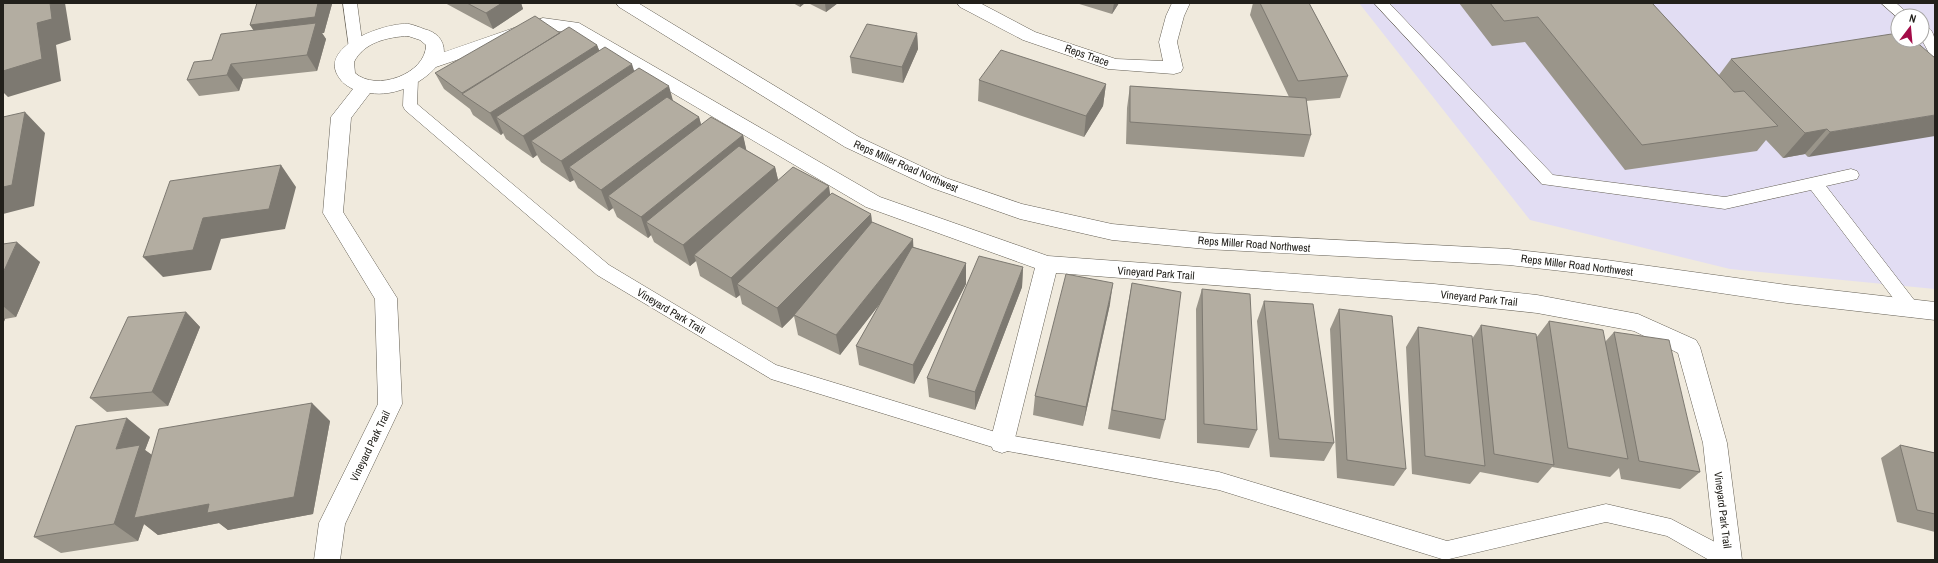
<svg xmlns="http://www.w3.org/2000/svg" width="1938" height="563" font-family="'Archivo Narrow',sans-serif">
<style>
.industrial{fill:#e2ddf3;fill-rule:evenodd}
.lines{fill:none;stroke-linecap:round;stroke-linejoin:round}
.lane-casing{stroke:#656055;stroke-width:1}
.street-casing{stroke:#656055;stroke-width:1}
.lane{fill:#fff;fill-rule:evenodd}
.street{fill:#fff;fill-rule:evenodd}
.wall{fill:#9a958a}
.shaded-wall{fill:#7d7971}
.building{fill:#b3ada1;stroke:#7d7971}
.labels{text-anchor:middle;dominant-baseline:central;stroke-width:3.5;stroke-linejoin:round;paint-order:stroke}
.street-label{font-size:11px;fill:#22201b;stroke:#fff}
</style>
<rect width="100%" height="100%" fill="#f0eadd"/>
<path class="industrial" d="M1359,3H1935V289L1730,269L1530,220ZM1898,16H1922V40H1898Z"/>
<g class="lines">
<g class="lane-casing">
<path id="lane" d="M343,3H357L363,48L361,51H351L349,48Z
M1374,3H1389L1553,175L1725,197L1851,169L1857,171L1859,175L1857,179L1826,186L1918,305L1921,310L1918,315L1912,317L1906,315L1811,190L1725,209L1542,184Z
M1881,3H1896L1911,16H1898V18Z
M1922,25C1937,28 1935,44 1935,57L1930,55L1922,40Z
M411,74L416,76L418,79L417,104L609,265L776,365L1002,434L1219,472L1447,541L1606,504L1671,519L1736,553L1739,560H1709L1667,536L1606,522L1445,560L1219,490L1002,450L771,379L597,275L405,110L403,106L404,79L406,76Z"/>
</g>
<g class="street-casing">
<path id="street" d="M616,3H638L859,137L946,178L1022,204L1112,224L1206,233L1509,249L1606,260L1787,285L1935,302V320L1787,303L1606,276L1509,265L1206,249L1112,240L1020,219L932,188L845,147L619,7Z
M957,3H980L1035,32L1116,59L1163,61L1159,42L1166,16L1172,3H1190L1184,16L1177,42L1183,68L1181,72L1174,74L1108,69L1023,40L960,7Z
M543,18L579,23L880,197L1048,256L1434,284L1537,295L1638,314L1696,340L1700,347L1727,443L1742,560H1716L1703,443L1678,353L1634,331L1537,313L1434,302L1056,273L1014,442L1011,450L1002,453L993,450L990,442L1035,268L866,207L569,32L544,30L436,67C421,84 394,97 370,93L351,118L343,212L397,298L402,404L345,524L340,560H314L319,523L378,404L375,299L323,213L331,117L353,89C345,85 340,81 336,72C325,43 389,22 409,24C414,25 419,27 424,29C436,32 444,39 444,52ZM408,36L420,40L426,45C426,74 376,92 355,73L354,62C364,42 388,37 408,36Z"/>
</g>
<use href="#lane" class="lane"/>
<use href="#street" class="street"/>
</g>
<path class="wall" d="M257,3H331L332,4L324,33H322L326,39L317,71L243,79L239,91L199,96L187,80L212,60L254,31L250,25Z
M445,3H521L523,9L493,29Z
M793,3H805L800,7Z
M808,3H838L826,12Z
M1076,3H1119L1112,14Z
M1253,3H1309L1348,76L1340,98L1306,101L1311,135L1304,157L1126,144L1127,108L1130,86L1289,97L1250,15Z
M1459,3H1652L1719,75L1731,59L1914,40L1808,157L1805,154L1783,158L1766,140L1757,151L1625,170L1525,42L1492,46Z
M560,33L597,45L599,50L634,71L673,101L699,117L701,125L743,135L746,150L775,167L778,180L830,194L871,214L872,222L913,247L966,263V284L914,384L859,365L856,346L881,302L840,355L798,335L794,316L782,328L742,304L740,295L736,298L700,276L696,261L690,266L654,242L651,235L648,238L617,217L613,208L609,211L578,188L574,180L570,182L541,162L537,155L533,158L506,139L503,133L501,135L473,115L470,109L444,89L435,73Z
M917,33L918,49L903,83L852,73L850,57Z
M979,80L1106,84L1103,106L1084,137L978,101Z
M3,244L40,262L16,317L5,319L3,324Z
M1023,267L1022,287L975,410L929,397L927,378Z
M1132,283L1165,420L1160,439L1108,429L1128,304Z
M1202,289L1257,430L1249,448L1197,443L1196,309Z
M1264,301L1334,443L1324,461L1270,457L1257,321Z
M1110,304L1083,426L1033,415L1035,396Z
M1339,309L1406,469L1394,486L1337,478L1330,329Z
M186,312L200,327L168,406L107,412L90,398Z
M1549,321L1605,342L1614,332L1700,472L1680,489L1621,479L1619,468L1610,477L1552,467L1538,483L1480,472L1470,484L1412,474L1406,347L1418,327L1472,339L1481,325L1536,338Z
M330,421L313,514L228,530L219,523L158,535L144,524L138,541L61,553L34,537L150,437L145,450L152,455Z
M1900,445L1935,453V532L1897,522L1881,458Z"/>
<path class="shaded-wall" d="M50,3H65L71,40L56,45L61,81L8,97L3,92V71L37,23Z
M318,3H331L332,4L324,33H322L326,39L317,71L307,55L261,41L250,25Z
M502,3H521L523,9L493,29L486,13Z
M800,3H805L800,7Z
M825,3H838L826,12Z
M1114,3H1119L1112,14Z
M917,33L918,49L903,83L902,67Z
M597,45L605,66L496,117L503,133L501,135L490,113Z
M231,64L243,79L239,91L227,75Z
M632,64L639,86L531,141L537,155L533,158L523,136Z
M1106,84L1103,106L1084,137L1086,116Z
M669,86L675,108L569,167L574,180L570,182L561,161Z
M25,112L45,133L34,206L3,214V187Z
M1935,115V136L1808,157L1830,132Z
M699,117L705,138L608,196L613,208L609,211L601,190Z
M1827,129L1805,154L1783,158L1805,133Z
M743,135L748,157L646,222L651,235L648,238L641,217Z
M281,165L296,187L285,229L221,239L211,270L163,277L143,257L203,218Z
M775,167L780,188L694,255L696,261L690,266L683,245Z
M829,186L832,207L737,284L740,295L736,298L731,278Z
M871,214L873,234L794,315V316L782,328L777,308Z
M913,239L914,260L840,355L836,335Z
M17,242L40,262L16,317L3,306V273Z
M966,263V284L914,384L913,365Z
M1023,267L1022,287L975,410V392Z
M1113,283L1110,304L1083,426L1086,407Z
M186,312L200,327L168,406L152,392Z
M3,317L5,319L3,324Z
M312,403L330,421L313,514L228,530L219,523L158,535L144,524L138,541L114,524L116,449L127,418L150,437L145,450L163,463Z"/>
<path class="building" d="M3,3H50L52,19L37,23L42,59L3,71Z
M257,3H318L315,17L250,25Z
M467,3H502L486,13Z
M1260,3H1309L1348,76L1298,81Z
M1490,3H1652L1734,92L1744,91L1778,126L1642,145L1538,17L1504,21Z
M535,16L560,33L462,93L435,73Z
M316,23L307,55L231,64L227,75L187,80L194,62L212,60L221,34Z
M867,24L917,33L902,67L850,57Z
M569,27L597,45L490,113L462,94Z
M1898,33V40H1914L1935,58V115L1830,132L1827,129L1805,133L1731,59Z
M605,47L632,64L523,136L496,117Z
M1001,50L1106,84L1086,116L979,80Z
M639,68L669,86L561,161L531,141Z
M1130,86L1306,98L1311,135L1130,122Z
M667,97L699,117L601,190L569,167Z
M25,112L12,185L3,187V117Z
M711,117L743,135L641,217L608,196Z
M739,146L775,167L683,245L646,222Z
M281,165L269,209L203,218L193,250L143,257L170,181Z
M793,167L829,186L731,278L694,255Z
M832,193L871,214L777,308L737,284Z
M872,222L913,239L836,335L794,315Z
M17,242L3,273V244Z
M912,247L966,263L913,365L856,346Z
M979,256L1023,267L975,392L927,378Z
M1066,274L1113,283L1086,407L1035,396Z
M1132,283L1181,292L1165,420L1112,410Z
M1202,289L1250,294L1257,430L1204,424Z
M1264,301L1313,304L1334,443L1279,439Z
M1339,309L1392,316L1406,469L1347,460Z
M186,312L152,392L90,398L128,317Z
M1549,321L1603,330L1628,459L1568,448Z
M1481,325L1536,334L1554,465L1494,454Z
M1418,327L1472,336L1485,466L1425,456Z
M1614,332L1669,340L1700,472L1639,461Z
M312,403L294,497L207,513L209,504L134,518L159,429Z
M127,418L116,449L140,445L114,524L34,537L76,426Z
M1900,445L1935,453V514L1917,510Z"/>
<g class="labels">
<g class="street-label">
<text transform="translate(1087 55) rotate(19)">Reps Trace</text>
<text transform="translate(906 166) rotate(24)">Reps Miller Road Northwest</text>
<text transform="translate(1254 244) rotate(4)">Reps Miller Road Northwest</text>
<text transform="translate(1577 265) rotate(7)">Reps Miller Road Northwest</text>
<text transform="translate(1156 273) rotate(4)">Vineyard Park Trail</text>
<text transform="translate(1479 298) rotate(6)">Vineyard Park Trail</text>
<text transform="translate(671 311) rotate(31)">Vineyard Park Trail</text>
<text transform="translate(370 446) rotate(-64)">Vineyard Park Trail</text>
<text transform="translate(1723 510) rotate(83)">Vineyard Park Trail</text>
</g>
</g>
<rect width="1938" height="563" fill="none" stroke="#22201b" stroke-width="8"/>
<g transform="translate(1910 28) rotate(16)"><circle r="19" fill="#ffffff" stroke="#a7a6a4"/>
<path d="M0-3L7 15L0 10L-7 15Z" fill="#a30b48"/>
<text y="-6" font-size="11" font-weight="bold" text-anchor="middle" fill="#22201b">N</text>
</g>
</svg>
